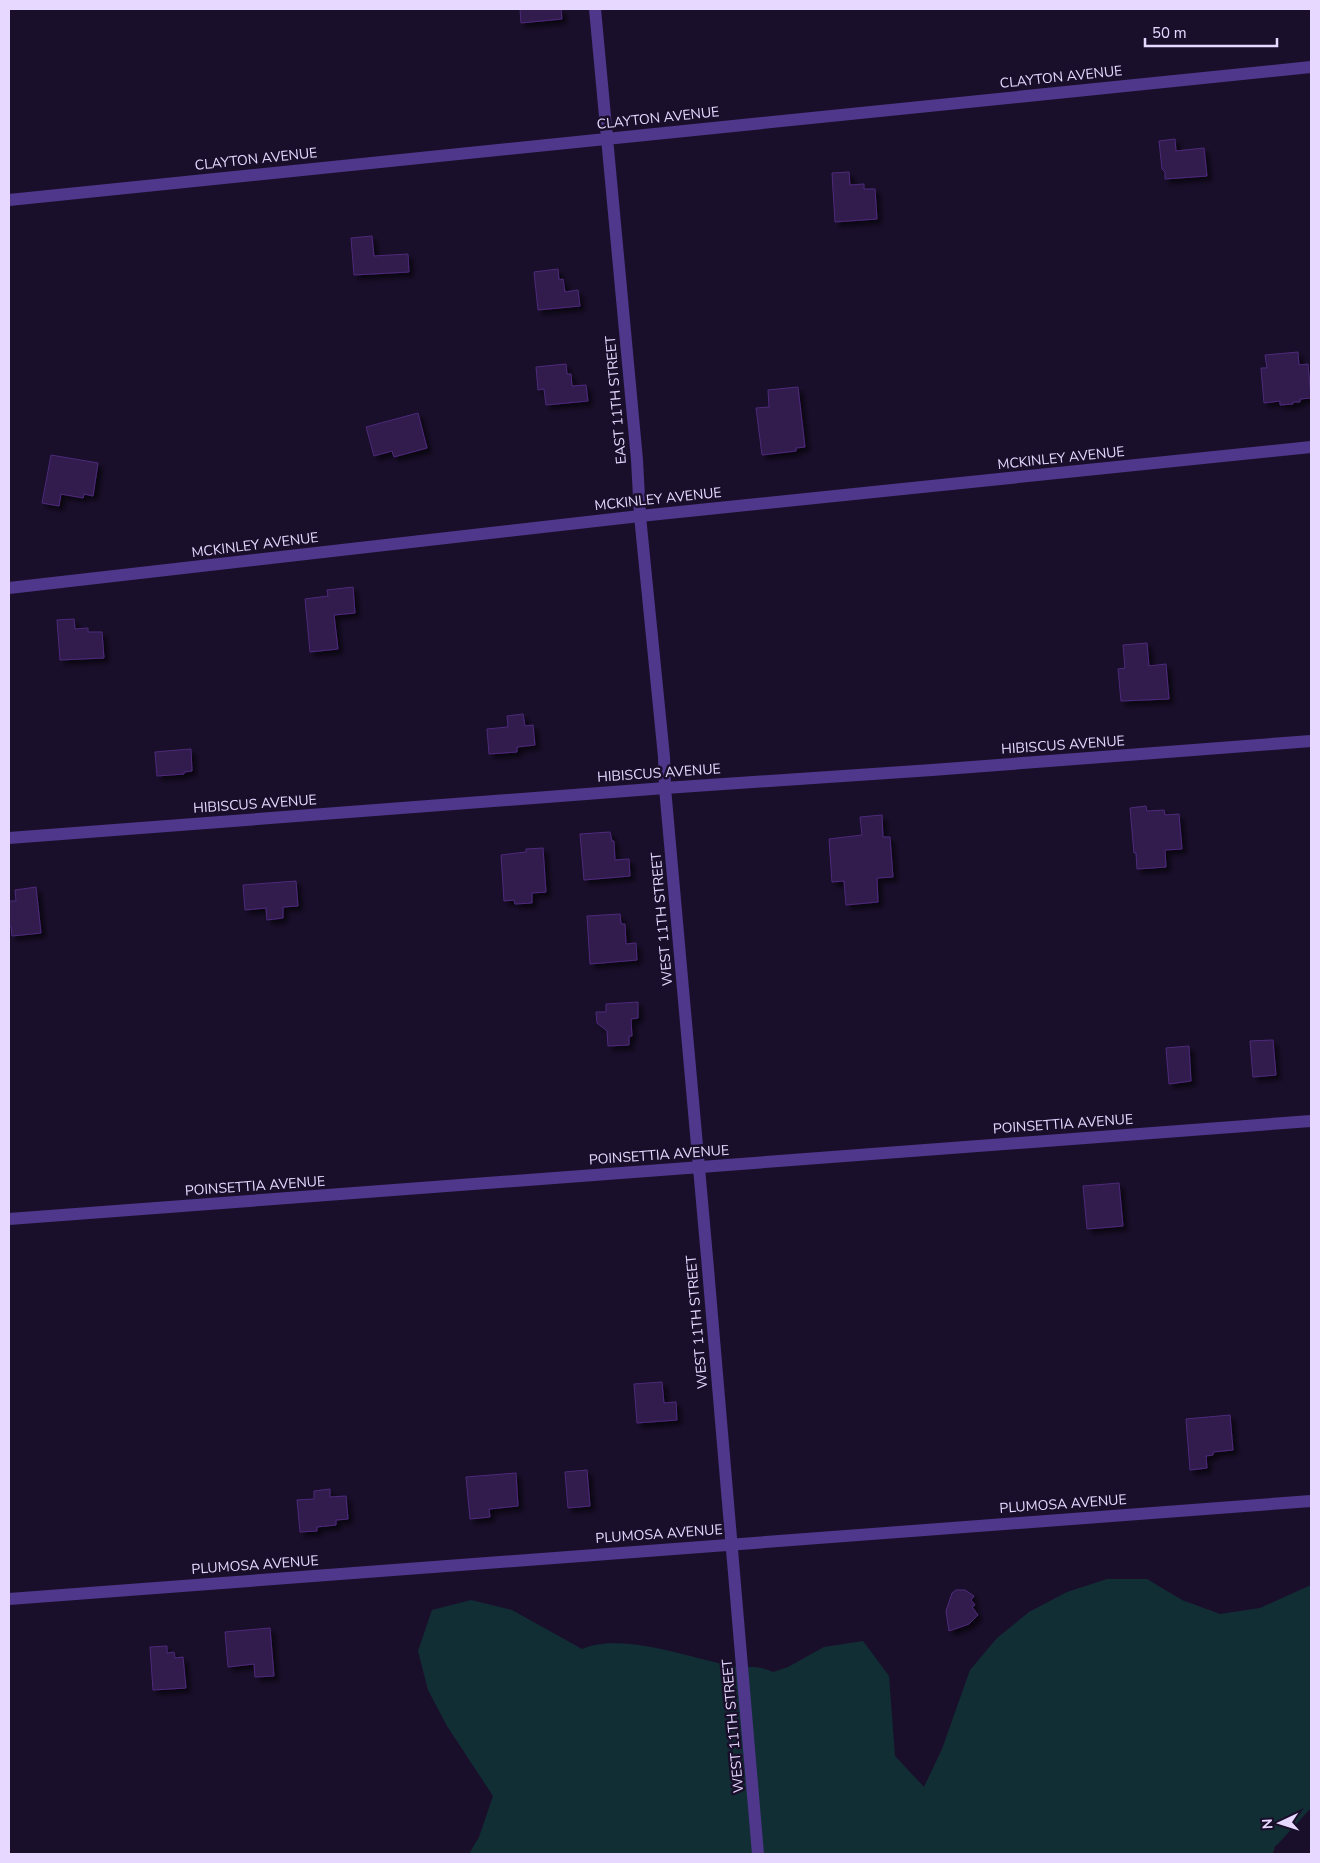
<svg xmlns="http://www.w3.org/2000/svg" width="1320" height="1863" font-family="'Nunito Sans',sans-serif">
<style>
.green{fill:#122e35}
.building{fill:#301a4d;stroke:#4d2a7a;filter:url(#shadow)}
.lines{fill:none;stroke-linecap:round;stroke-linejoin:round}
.street{stroke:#4f378c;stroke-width:12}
.labels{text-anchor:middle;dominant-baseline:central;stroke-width:5;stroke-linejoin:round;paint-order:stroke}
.street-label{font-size:14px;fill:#e6d8ff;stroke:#1a0f2b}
</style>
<defs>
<filter id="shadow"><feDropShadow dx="4.5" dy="4.5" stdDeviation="2.5" flood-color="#0009"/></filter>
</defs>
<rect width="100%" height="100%" fill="#1a0f2b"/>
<path class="green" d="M1107,1579H1147L1182,1600L1220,1614L1260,1608L1311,1585V1808L1277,1845L1275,1846L1273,1853L1269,1854H469L479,1837L493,1796L447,1726L428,1690L418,1651L432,1610L471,1600L512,1610L582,1649C624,1632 688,1658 732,1666C746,1668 760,1665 773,1672L788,1667L824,1647L863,1641L889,1676L895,1756L924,1787L942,1749L970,1670L997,1638L1029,1612L1067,1592Z"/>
<path class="building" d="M520,9H561L562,19L521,23Z
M1175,139L1176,151L1204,148L1207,176L1165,179V172L1162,169L1159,141Z
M849,172L850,185L864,184V189H875L877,219L835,222L832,173Z
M372,236L374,256L408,254L409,272L354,275L351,238Z
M558,269L559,280L563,279L565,292L578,290L580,306L538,310L534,272Z
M1298,352L1299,365L1308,364L1311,398L1300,399V402H1293V404L1280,405V401L1264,403L1261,368H1267L1265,355Z
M566,364L567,374H571L572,386L586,385L588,401L546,405L544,389L538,390L536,367Z
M798,387L805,447L796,448V451L762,455L756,408L769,407L768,390Z
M418,413L427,448L394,457L392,451L374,456L366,427Z
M51,455L98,463L93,496L84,494L83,498L61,494L59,506L42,503Z
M353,587L355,613L334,615L338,649L310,652L305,599L328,596L327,590Z
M74,619L75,629L88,628V632H102L104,658L60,660L57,620Z
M1147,643L1149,666L1166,664L1169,699L1121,701L1118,669L1125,668L1123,645Z
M523,714L525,726L533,725L535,745L517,747V752L489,754L487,729L508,727L507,716Z
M191,749L192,771L184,772V774L157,776L155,752Z
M1146,806L1147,811L1164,810L1165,815L1179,814L1182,849L1165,850L1166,867L1137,869L1136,853H1134L1130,808Z
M882,815L883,837H890L893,877L877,878L878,902L846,905L844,881L832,882L829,839L862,835L860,817Z
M610,832L612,841H614L615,860L629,859L630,876L584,880L580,834Z
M543,848L546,892L532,893V903L515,904L514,900L504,901L501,855L526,852V849Z
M296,881L298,906L283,907V918L267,920L266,908L245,910L243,885Z
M36,887L41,933L12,936L11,926H9V901H16L15,890Z
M620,914L621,924H625L626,944L636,943L637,960L590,964L587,916Z
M638,1002V1018L631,1019L632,1036H629V1045L608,1046L607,1031L597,1023L596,1012H606V1004Z
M1273,1040L1276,1075L1253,1077L1250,1041Z
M1189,1046L1191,1081L1169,1084L1166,1048Z
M1119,1183L1123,1226L1087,1229L1083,1186Z
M662,1382L664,1403L676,1402L677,1420L637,1423L634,1384Z
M1230,1415L1233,1450L1213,1452V1455L1206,1456L1207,1468L1190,1470L1186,1419Z
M587,1470L590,1506L568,1508L565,1472Z
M516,1473L518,1506L489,1509L490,1517L470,1519L466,1477Z
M330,1489V1497L346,1496L348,1519L336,1520V1525L317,1527V1531L300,1532L297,1500L314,1499V1491Z
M956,1590H965L974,1596L971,1600L975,1605L972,1607L978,1615L969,1624L949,1631L946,1611L952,1593Z
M270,1628L274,1676L255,1677L254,1664L228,1667L225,1632Z
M167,1646V1653L174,1652L175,1658L183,1657L186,1688L153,1690L150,1647Z"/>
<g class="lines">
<path class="street" d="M595,9L637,460L640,516L664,757L665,788C697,1143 729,1499 758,1854
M9,200L1311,67
M9,588L640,516L1311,447
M9,838L665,788L932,770L1311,741
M9,1219L1311,1121
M9,1599L1311,1501"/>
</g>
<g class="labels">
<g class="street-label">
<text transform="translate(1061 77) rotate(-6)">CLAYTON AVENUE</text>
<text transform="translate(658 118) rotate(-6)">CLAYTON AVENUE</text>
<text transform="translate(256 159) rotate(-6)">CLAYTON AVENUE</text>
<text transform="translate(616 400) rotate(-95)">EAST 11TH STREET</text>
<text transform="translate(1061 458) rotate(-6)">MCKINLEY AVENUE</text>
<text transform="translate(658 499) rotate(-6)">MCKINLEY AVENUE</text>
<text transform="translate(255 545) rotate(-7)">MCKINLEY AVENUE</text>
<text transform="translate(1063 745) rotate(-4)">HIBISCUS AVENUE</text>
<text transform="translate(659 773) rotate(-4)">HIBISCUS AVENUE</text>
<text transform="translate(255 804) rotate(-4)">HIBISCUS AVENUE</text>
<text transform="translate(662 919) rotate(-95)">WEST 11TH STREET</text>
<text transform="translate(1063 1124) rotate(-4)">POINSETTIA AVENUE</text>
<text transform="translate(659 1155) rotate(-4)">POINSETTIA AVENUE</text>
<text transform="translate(255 1186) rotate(-4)">POINSETTIA AVENUE</text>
<text transform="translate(697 1322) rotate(-95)">WEST 11TH STREET</text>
<text transform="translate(1063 1504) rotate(-4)">PLUMOSA AVENUE</text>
<text transform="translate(659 1534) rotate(-4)">PLUMOSA AVENUE</text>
<text transform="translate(255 1565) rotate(-4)">PLUMOSA AVENUE</text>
<text transform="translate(733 1726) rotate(-95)">WEST 11TH STREET</text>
</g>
</g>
<rect width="1320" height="1863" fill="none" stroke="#e6d8ff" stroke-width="20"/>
<g transform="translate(1280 1823) rotate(266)" stroke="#1a0f2b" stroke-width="4" paint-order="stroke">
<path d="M0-4L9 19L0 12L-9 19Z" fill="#e6d8ff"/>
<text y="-8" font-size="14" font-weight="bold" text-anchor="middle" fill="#e6d8ff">N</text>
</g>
<path d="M1145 38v8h132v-8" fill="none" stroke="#e6d8ff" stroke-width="2.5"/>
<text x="1152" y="38" font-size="15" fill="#e6d8ff" stroke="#1a0f2b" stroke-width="4" paint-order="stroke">50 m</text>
</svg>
